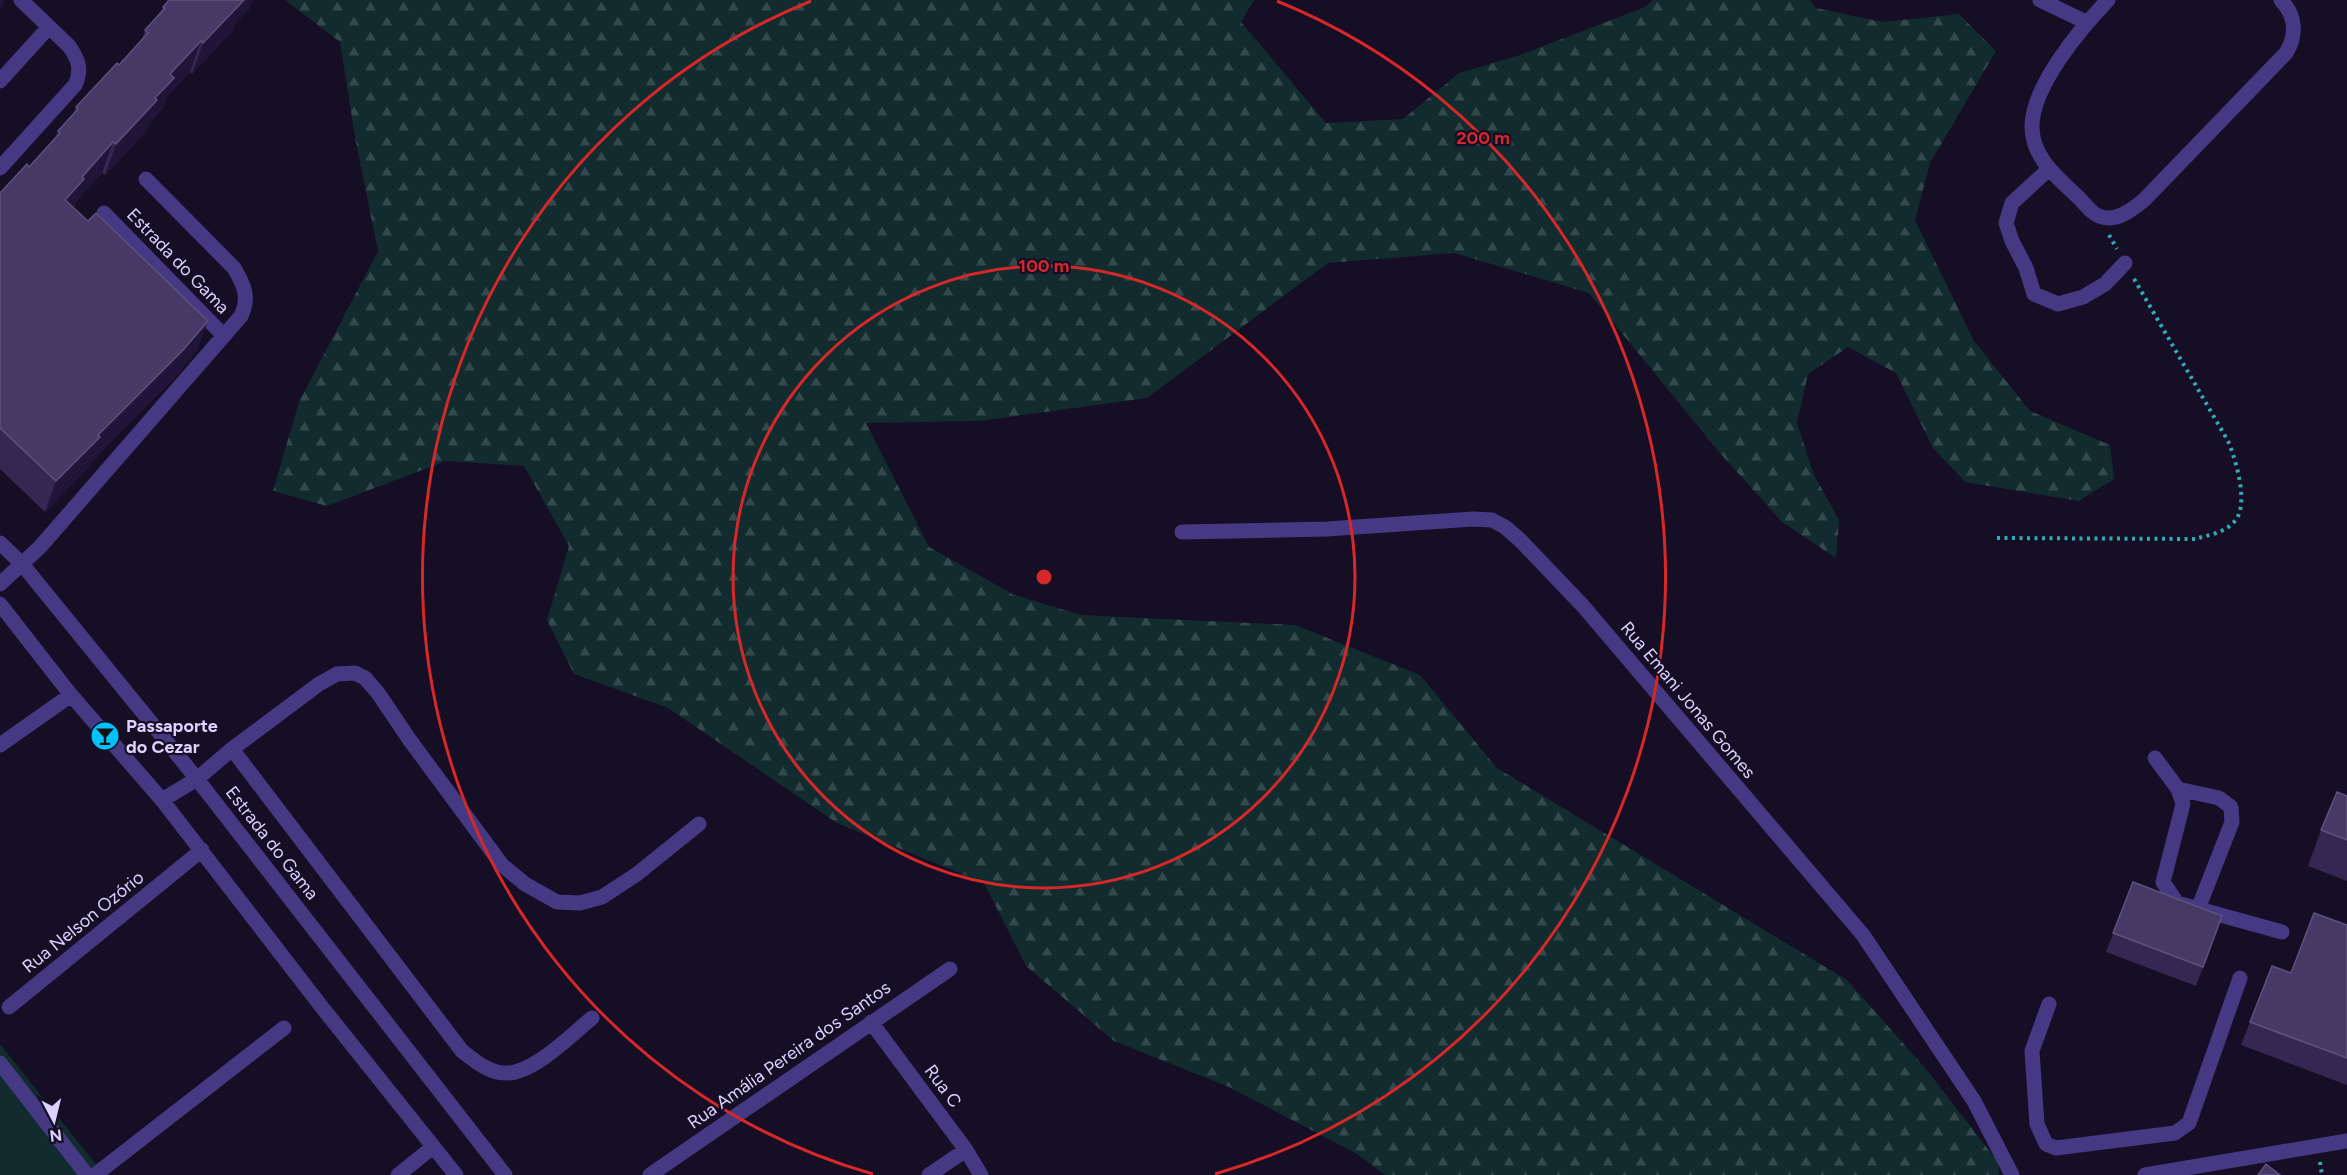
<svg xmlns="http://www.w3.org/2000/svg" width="2347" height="1175" font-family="Figtree,sans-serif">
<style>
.green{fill:#112b2e}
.forest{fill:url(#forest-firs)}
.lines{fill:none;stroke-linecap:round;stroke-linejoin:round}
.path{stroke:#2facb5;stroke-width:4;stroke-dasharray:3 4.5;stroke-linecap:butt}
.minor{stroke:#453983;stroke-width:15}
.wall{fill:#352752}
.shaded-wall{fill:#201538}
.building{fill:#473965;stroke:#5e517d;stroke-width:1.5}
.ring{fill:none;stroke:#d62828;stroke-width:3}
.labels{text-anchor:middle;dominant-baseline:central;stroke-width:4.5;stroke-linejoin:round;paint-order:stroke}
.street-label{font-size:18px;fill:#dcd1ff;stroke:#150e24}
.poi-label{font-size:18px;font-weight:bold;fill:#dcd1ff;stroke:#150e24;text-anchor:start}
.centre{fill:#d62828;stroke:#150e24;stroke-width:3}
.ring-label{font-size:18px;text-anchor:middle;font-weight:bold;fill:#d62828;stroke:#150e24;stroke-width:4.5;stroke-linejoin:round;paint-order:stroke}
</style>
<defs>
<pattern id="forest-firs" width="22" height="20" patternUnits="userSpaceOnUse" patternTransform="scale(1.5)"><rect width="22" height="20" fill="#112b2e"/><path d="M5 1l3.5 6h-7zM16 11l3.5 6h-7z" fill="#33494d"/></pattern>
</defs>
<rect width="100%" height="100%" fill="#150e24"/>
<path class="green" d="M0,1044L98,1167L103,1175H0Z"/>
<path class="forest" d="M285,0H1254L1241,22L1326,123L1403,119L1459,73L1520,55L1645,7L1653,0H1810L1816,8L1882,22L1959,14L1996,51L1930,163L1915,220L1974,341L2030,411L2110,445L2114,479L2079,501L1965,482L1933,448L1896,373L1848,347L1808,374L1797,423L1814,475L1839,520L1836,558L1782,522L1719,452L1589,293L1454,253L1328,263L1147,398L979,421L866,423L929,547L1014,595L1081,615L1295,625L1420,675L1497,768L1847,980L1926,1069L1998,1162L1999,1175H1385L1357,1154L1229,1087L1114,1041L1026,966L984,883L837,823L668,708L574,674L547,620L569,546L524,466L446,461L327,506L273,491L299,402L378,251L355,137L340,42Z"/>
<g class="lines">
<path class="path" d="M2109,235L2117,249
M1997,538L2195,539C2208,535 2224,533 2234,522C2250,506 2236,460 2228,441L2133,277
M2320,1162L2322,1175"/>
<path class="minor" d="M2040,0L2086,22
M2108,0C2081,28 2031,87 2032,128C2033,159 2058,178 2079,198C2084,203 2092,214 2099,216C2115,223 2132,210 2144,200L2286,53C2297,35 2296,16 2281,0
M0,81L49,27
M0,168L75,85C82,70 79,60 69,46L21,0
M2049,169L2012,203L2006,223L2012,241L2026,268L2034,294L2058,304L2083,297L2105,284L2125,263
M104,213L224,336
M1182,532L1327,529L1473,519L1492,520L1505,527L1520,540L1583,606L1863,935L1974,1101L2012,1175
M0,543L22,564L197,779L505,1175
M0,584L40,547L241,316C250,297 244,285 234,268L146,179
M0,604L71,695L162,800L321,1006L456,1175
M0,745L71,695
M232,749L462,1051C475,1061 490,1074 507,1073C534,1073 572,1034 592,1018
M2155,758L2178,789L2183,804L2163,882L2177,903L2282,932
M2178,789L2219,798L2231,807L2232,822L2198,909
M162,800L197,779L232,749L319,684L337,674L355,673L365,678L378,693L409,739L502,865L525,884L557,902L580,903L602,897L637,874L699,824
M2049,1004L2032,1051L2037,1124L2046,1144L2056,1148L2175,1133L2189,1123L2240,978
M9,1007L202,850
M871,1022L966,1150L981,1175
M0,1063L87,1175
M95,1175L284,1028
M398,1175L433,1147
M650,1175L950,969
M929,1175L966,1150
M2145,1175L2347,1141"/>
</g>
<path class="wall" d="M163,7L250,8L236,22L233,30L192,74L190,72L168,95L163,108L149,124L146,131L105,175L102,173L77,200L74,208L197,351L173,379L91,462L89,467L45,512L0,469V193L29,167L54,140L58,131L73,114L76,107L119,65L141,42L145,30L160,13Z
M2347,796V881L2308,866L2321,830Z
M2133,882L2222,916L2196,986L2106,952Z
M2347,925V1085L2241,1045L2250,1022L2291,973Z"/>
<path class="shaded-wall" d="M0,0H4L2,6L0,8Z
M241,0H253L250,8L236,22L233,30L192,74L203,43Z
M201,41L190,72L168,95L163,108L149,124L146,131L105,175L116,144L155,98L170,74Z
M113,142L102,173L77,200L73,210L65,200L82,177Z
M208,321L197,351L173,379L91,462L89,467L45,512L56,481L98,435Z"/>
<path class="building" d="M169,0H244L203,43L201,41L170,74L174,78L155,98L157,100L116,144L113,142L82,177L84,179L65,200L88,221L96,213L208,321L184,349L98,435L100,437L56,481L0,428V193L27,164L29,167L60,133L58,131L78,109L76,107L117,63L119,65L148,33L145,30L165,8L163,7Z
M2337,792L2347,796V840L2321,830Z
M2133,882L2222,916L2203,967L2113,933Z
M2314,913L2347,925V1058L2250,1022L2272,966L2291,973Z
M2266,1164L2280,1175H2258Z"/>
<g class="ring">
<circle cx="1044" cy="577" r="311"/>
<path d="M873 1174A621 621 0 0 1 811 1M1277 1A621 621 0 0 1 1215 1174"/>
</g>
<defs>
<g id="bar-disc" transform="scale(1.5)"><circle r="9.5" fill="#00c2fb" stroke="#150e24"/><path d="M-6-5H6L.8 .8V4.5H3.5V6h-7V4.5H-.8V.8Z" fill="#111"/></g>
</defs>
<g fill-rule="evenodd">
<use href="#bar-disc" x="105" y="736"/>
</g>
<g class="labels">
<g class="street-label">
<text transform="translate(178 261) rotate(46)">Estrada do Gama</text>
<text transform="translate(1688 700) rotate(50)">Rua Emani Jonas Gomes</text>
<text transform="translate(272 843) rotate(52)">Estrada do Gama</text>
<text transform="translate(83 922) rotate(-39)">Rua Nelson Ozório</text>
<text transform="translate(789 1055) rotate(-35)">Rua Amália Pereira dos Santos</text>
<text transform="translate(943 1086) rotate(53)">Rua C</text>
</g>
<g class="poi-label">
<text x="126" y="726">Passaporte<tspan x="126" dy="21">do Cezar</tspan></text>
</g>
</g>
<circle cx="1044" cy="577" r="9" class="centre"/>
<g class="ring-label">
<text x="1483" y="144">200 m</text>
<text x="1044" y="272">100 m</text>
</g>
<g transform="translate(54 1121) rotate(173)" stroke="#150e24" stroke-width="4.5" paint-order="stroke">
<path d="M0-4.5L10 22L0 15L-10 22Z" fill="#dcd1ff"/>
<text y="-9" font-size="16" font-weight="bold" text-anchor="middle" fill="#dcd1ff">N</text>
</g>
</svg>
